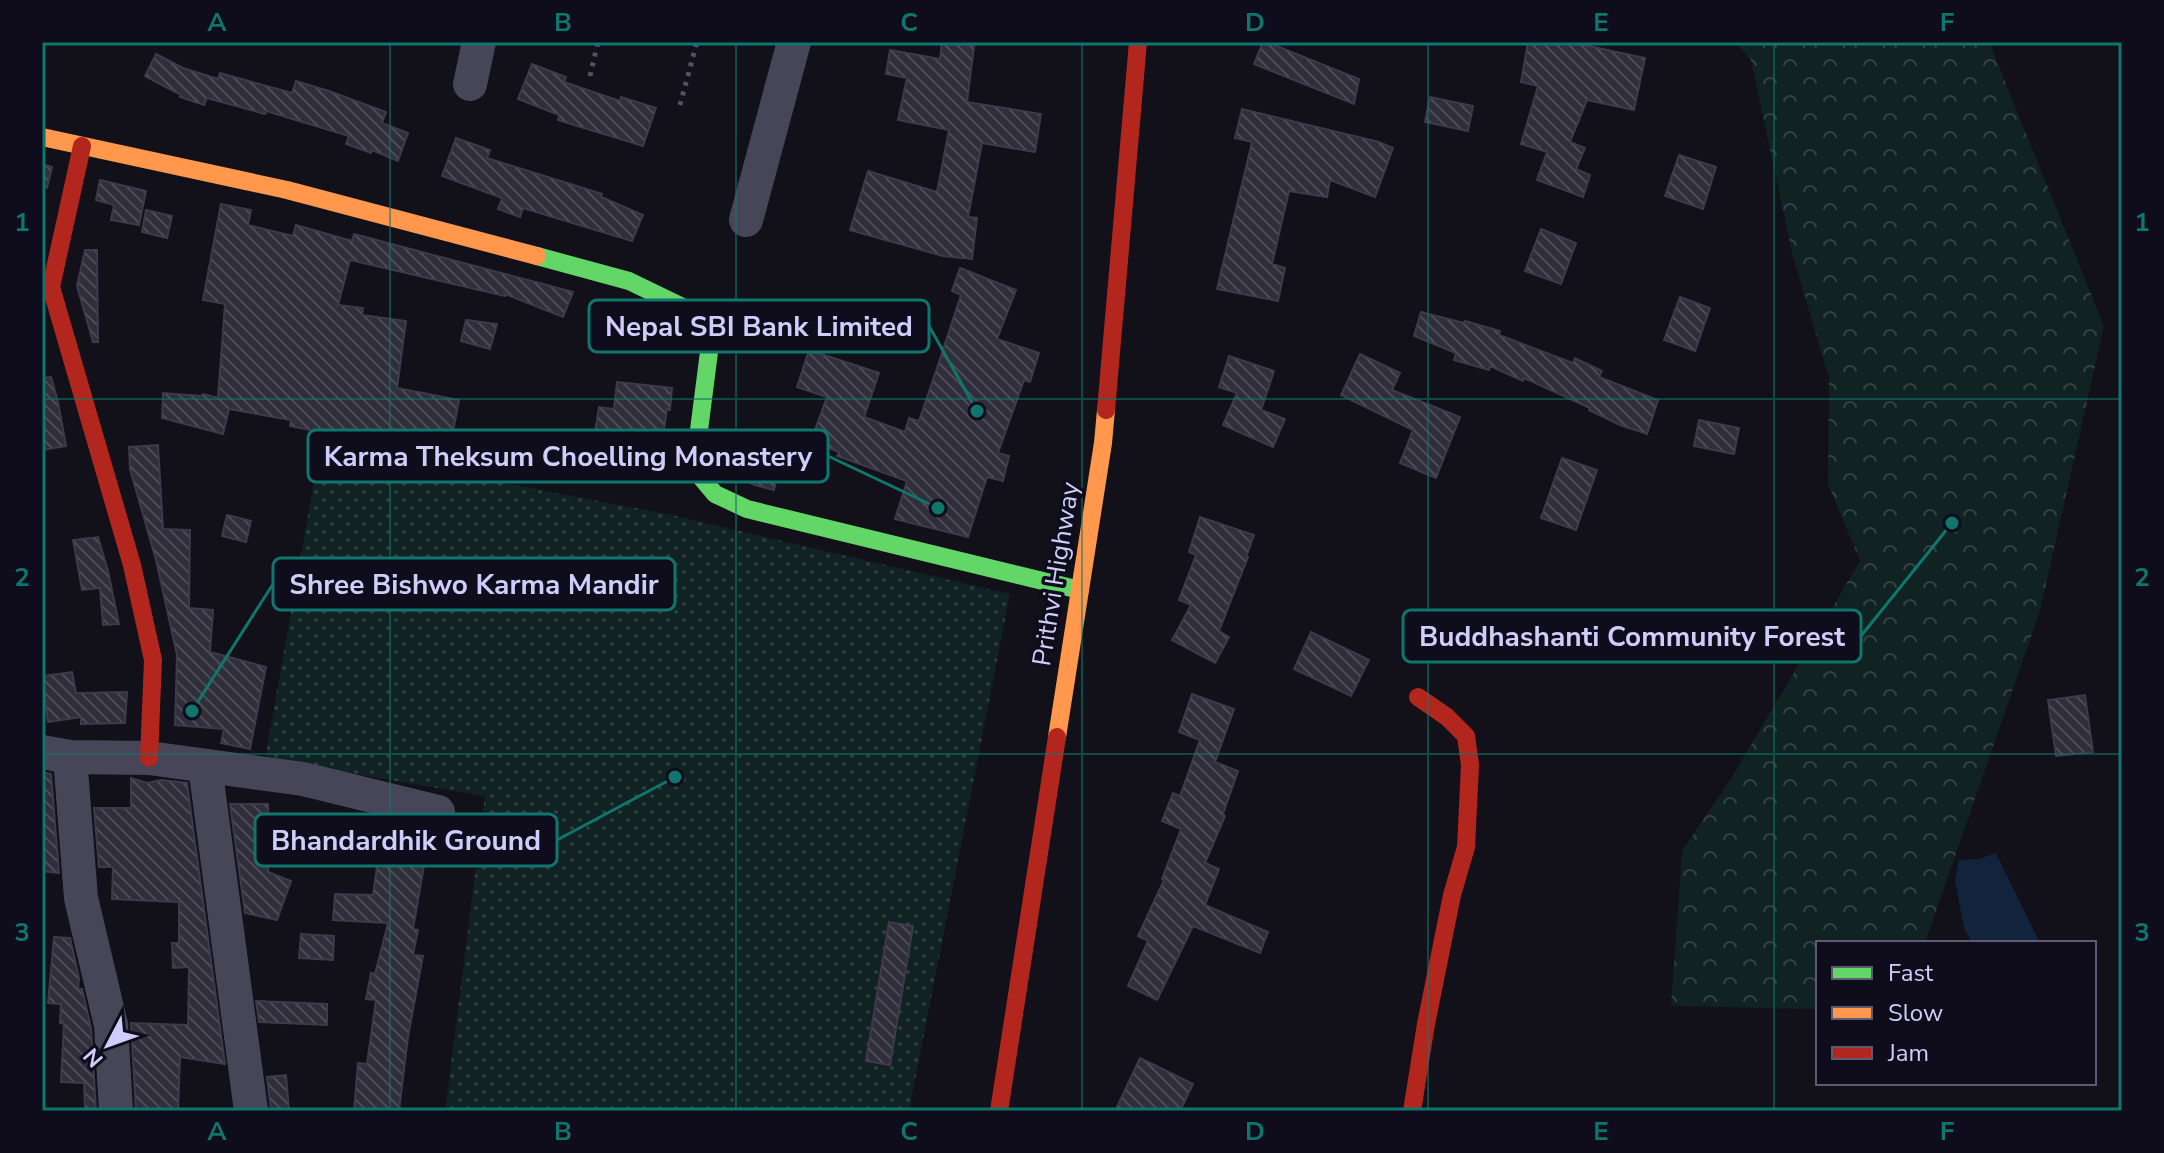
<svg xmlns="http://www.w3.org/2000/svg" width="2164" height="1153" font-family="'Nunito Sans',sans-serif">
<style>
.forest{fill:url(#forest-crowns)}
.park{fill:url(#park-dots)}
.water{fill:#12233c}
.building{fill:url(#building-back-hatch);stroke:#3e3a4b;stroke-width:2}
.lines{fill:none;stroke-linecap:round;stroke-linejoin:round}
.path{stroke:#495660;stroke-width:5;stroke-dasharray:4 6;stroke-linecap:butt}
.street{stroke:#474658;stroke-width:34}
.fast{stroke:#63d668;stroke-width:18}
.slow{stroke:#ff974d;stroke-width:18}
.jam{stroke:#b3261e;stroke-width:18}
.grid{fill:none;stroke:#0f766e;stroke-width:2;stroke-opacity:0.55}
.labels{text-anchor:middle;dominant-baseline:central;stroke-width:7;stroke-linejoin:round;paint-order:stroke}
.street-label{font-size:26px;fill:#d1cdfa;stroke:#0f0d1c}
.leader{fill:none;stroke:#0f766e;stroke-width:3}
.callout-dot{fill:#0f766e;stroke:#0f0d1c;stroke-width:3}
.callout{fill:#0f0d1c;stroke:#0f766e;stroke-width:3}
.callout-label{font-size:28px;text-anchor:middle;font-weight:bold;fill:#d1cdfa}
.neatline{fill:none;stroke:#0f766e;stroke-width:3}
.grid-label{font-size:26px;text-anchor:middle;font-weight:bold;fill:#0f766e}
</style>
<defs>
<pattern id="forest-crowns" width="20" height="18" patternUnits="userSpaceOnUse" patternTransform="scale(2)"><rect width="20" height="18" fill="#122"/><path d="M2 6a3 3 0 1 1 6 0M12 15a3 3 0 1 1 6 0" fill="none" stroke="#334143"/></pattern>
<pattern id="park-dots" width="8" height="8" patternUnits="userSpaceOnUse" patternTransform="scale(2)"><rect width="8" height="8" fill="#122"/><path d="M2 2h.1M6 6h.1" fill="none" stroke="#334143" stroke-width="1.8" stroke-linecap="round"/></pattern>
<pattern id="building-back-hatch" width="6" height="6" patternUnits="userSpaceOnUse" patternTransform="scale(2)"><rect width="6" height="6" fill="#302e3b"/><path d="M-1 5l2 2M0 0l6 6M5-1l2 2" fill="none" stroke="#4d4b58"/></pattern>
</defs>
<rect width="100%" height="100%" fill="#121018"/>
<path class="forest" d="M1735,42H1989L2104,326L2040,611L1925,943H1818V1009L1671,1006L1682,851L1730,780L1860,561L1828,484L1829,378L1793,257L1751,60Z"/>
<path class="park" d="M320,448L667,514L1010,594L909,1111H445L485,796L265,759Z"/>
<path class="water" d="M1996,853L2040,943H1972L1964,928L1955,881L1959,860L1979,859Z"/>
<path class="building" d="M942,42L974,46L967,102L1041,114L1035,152L982,143L968,217L977,218L972,259L943,256L850,230L868,171L937,192L949,130L898,120L907,78L886,74L890,50L940,59Z
M1263,42H1267L1359,79L1354,104L1254,64Z
M1528,42H1570L1645,58L1634,110L1587,100L1570,142L1585,148L1576,169L1590,175L1583,197L1537,180L1547,152L1521,144L1538,86L1521,82Z
M156,54L183,68L218,79L220,73L292,93L296,81L329,91L386,112L382,123L408,133L398,161L372,150L371,153L346,144L349,136L266,111L265,114L207,98L204,105L180,97L181,95L145,76Z
M532,64L566,77L564,82L620,101L621,97L656,108L643,146L558,120L559,115L518,99Z
M1430,97L1473,106L1468,131L1425,122Z
M1242,109L1379,142L1393,148L1375,197L1330,180L1327,197L1289,191L1272,264L1285,268L1278,301L1217,289L1252,142L1235,138Z
M456,138L490,150L487,158L602,194L601,197L643,215L632,241L523,208L520,217L498,209L502,198L442,176Z
M1679,155L1716,167L1703,209L1665,196Z
M42,164L52,167L47,188L42,186Z
M100,180L146,191L139,225L111,220L114,205L96,200Z
M221,204L251,210L248,225L293,236L296,225L352,241L354,234L573,292L563,317L505,294V296L350,260L338,305L363,308L362,315L406,321L397,388L459,400L448,458L290,426L291,420L229,409L223,434L162,418L163,393L202,396L203,394L218,398L225,304L203,300Z
M146,210L172,216L167,238L142,232Z
M1541,229L1576,243L1561,284L1525,271Z
M85,250H97L98,342H93L77,286Z
M960,268L1016,290L997,339L1039,353L1030,382L1024,380L998,453L1009,456L1003,481L987,477L968,537L895,519L907,481L837,456L839,452L811,441L827,397L797,387L809,350L879,373L864,417L905,432L909,418L919,421L937,368L961,295L952,291Z
M1680,297L1710,308L1695,351L1664,340Z
M1421,312L1464,323L1465,321L1500,331L1499,335L1573,363L1575,358L1602,371L1599,377L1658,400L1647,434L1620,425L1589,410L1590,408L1524,378L1523,381L1490,366L1489,370L1454,360L1456,353L1414,336Z
M466,320L497,324L490,349L461,341Z
M1360,354L1400,373L1392,390L1460,417L1436,478L1400,463L1413,430L1341,395Z
M1229,356L1274,371L1261,410L1285,419L1273,447L1223,425L1237,393L1219,387Z
M51,377L58,402L66,446L42,450V378Z
M617,382L672,388L670,410L667,409L660,456L593,445L599,407L614,409Z
M1699,420L1739,428L1734,454L1694,446Z
M725,441L748,446L746,454L780,462L774,490L755,485L731,474L721,462Z
M158,445L163,529L190,530L189,608L213,610L210,652L266,667L250,749L221,743L224,729L175,725L177,655L156,560L130,469L129,447Z
M1562,458L1597,470L1576,530L1541,518Z
M227,515L251,521L246,542L222,536Z
M1200,517L1254,535L1246,557H1248L1219,631L1229,637L1215,663L1172,640L1191,605L1179,600L1196,555L1189,552Z
M98,537L108,571L119,624L103,625L100,588L82,590L73,540Z
M1311,632L1369,660L1351,696L1294,669Z
M72,672L76,693L127,692L125,723L81,724V717L48,722L42,676Z
M1192,694L1234,709L1215,762L1238,771L1223,814L1225,816L1205,863L1219,869L1205,905L1268,932L1260,953L1193,926L1157,1000L1128,986L1148,941L1138,936L1164,880L1162,879L1181,829L1162,821L1173,793L1180,796L1200,740L1179,732Z
M2085,695L2093,752L2056,756L2048,700Z
M42,772L51,774L59,873L42,871Z
M131,778L147,783L161,780L187,783L225,1064L180,1057L178,1111H136L131,1023L188,1025L189,967L173,968L172,943H179V902L112,899L113,867H99L94,808H131Z
M230,804H268V872L291,881L277,920L245,913Z
M378,820L413,828L407,856L425,860L413,929L418,930L413,955L423,956L408,1037L399,1111H354L358,1063L367,1064L376,1000L366,999L371,973L375,974L388,923L333,920L335,894L373,895L380,846L372,844Z
M889,922L913,926L890,1065L866,1061Z
M301,934L334,936L333,960L299,958Z
M54,937L70,938L79,978L78,989H82L91,1028L96,1111H85L84,1083L61,1082L64,1024L60,1023L61,1004L48,1003Z
M256,1001L327,1004V1025L259,1022Z
M1140,1058L1193,1084L1180,1111H1115Z
M286,1075L289,1111H271L267,1077Z"/>
<g class="lines">
<path class="path" d="M590,76L598,42
M680,105L697,42"/>
<path class="street" d="M470,84L479,42
M746,220L794,42
M42,752L70,757L149,758L303,779L438,812
M70,757L81,898L111,1025L116,1111
M205,766L251,1111"/>
<path class="fast" d="M537,256L629,281L691,311L709,352L694,469L715,494L747,509L1080,590"/>
<path class="slow" d="M42,137L287,190L537,256
M1057,737L1103,443L1106,410"/>
<path class="jam" d="M82,146L51,287L132,565L153,660L149,758
M1106,410L1138,42
M999,1111L1057,737
M1412,1111L1426,1024L1452,895L1466,847L1470,765L1466,736L1447,717L1418,697"/>
</g>
<path class="grid" d="M390,42V1111M736,42V1111M1082,42V1111M1428,42V1111M1774,42V1111M42,399H2122M42,754H2122"/>
<g class="labels">
<g class="street-label">
<text transform="translate(1056 574) rotate(-81)">Prithvi Highway</text>
</g>
</g>
<path class="leader" d="M977 411L929 326M938 508L828 456M192 711L273 584M1952 523L1861 636M675 777L557 840"/>
<g class="callout-dot">
<circle cx="977" cy="411" r="8"/>
<circle cx="938" cy="508" r="8"/>
<circle cx="192" cy="711" r="8"/>
<circle cx="1952" cy="523" r="8"/>
<circle cx="675" cy="777" r="8"/>
</g>
<g class="callout">
<rect x="589" y="300" width="340" height="52" rx="8"/>
<rect x="308" y="430" width="520" height="52" rx="8"/>
<rect x="273" y="558" width="402" height="52" rx="8"/>
<rect x="1403" y="610" width="458" height="52" rx="8"/>
<rect x="255" y="814" width="302" height="52" rx="8"/>
</g>
<g class="callout-label">
<text x="759" y="336">Nepal SBI Bank Limited</text>
<text x="568" y="466">Karma Theksum Choelling Monastery</text>
<text x="474" y="594">Shree Bishwo Karma Mandir</text>
<text x="1632" y="646">Buddhashanti Community Forest</text>
<text x="406" y="850">Bhandardhik Ground</text>
</g>
<rect width="2164" height="1153" fill="none" stroke="#0f0d1c" stroke-width="88"/>
<rect x="1816" y="941" width="280" height="144" fill="#0f0d1c" stroke="#5d5a75" stroke-width="2"/>
<rect x="1832" y="967" width="40" height="12" fill="#63d668" stroke="#5d5a75" stroke-width="2"/>
<text x="1888" y="981" font-size="24" fill="#d1cdfa">Fast</text>
<rect x="1832" y="1007" width="40" height="12" fill="#ff974d" stroke="#5d5a75" stroke-width="2"/>
<text x="1888" y="1021" font-size="24" fill="#d1cdfa">Slow</text>
<rect x="1832" y="1047" width="40" height="12" fill="#b3261e" stroke="#5d5a75" stroke-width="2"/>
<text x="1888" y="1061" font-size="24" fill="#d1cdfa">Jam</text>
<g transform="translate(108 1045) rotate(229)" stroke="#0f0d1c" stroke-width="6" paint-order="stroke">
<path d="M0-6L14 30L0 20L-14 30Z" fill="#d1cdfa"/>
<text y="-12" font-size="22" font-weight="bold" text-anchor="middle" fill="#d1cdfa">N</text>
</g>
<rect x="44" y="44" width="2076" height="1065" class="neatline"/>
<g class="grid-label">
<text x="217" y="31">A</text>
<text x="563" y="31">B</text>
<text x="909" y="31">C</text>
<text x="1255" y="31">D</text>
<text x="1601" y="31">E</text>
<text x="1947" y="31">F</text>
<text x="22" y="231">1</text>
<text x="2142" y="231">1</text>
<text x="22" y="586">2</text>
<text x="2142" y="586">2</text>
<text x="22" y="941">3</text>
<text x="2142" y="941">3</text>
<text x="217" y="1140">A</text>
<text x="563" y="1140">B</text>
<text x="909" y="1140">C</text>
<text x="1255" y="1140">D</text>
<text x="1601" y="1140">E</text>
<text x="1947" y="1140">F</text>
</g>
</svg>
